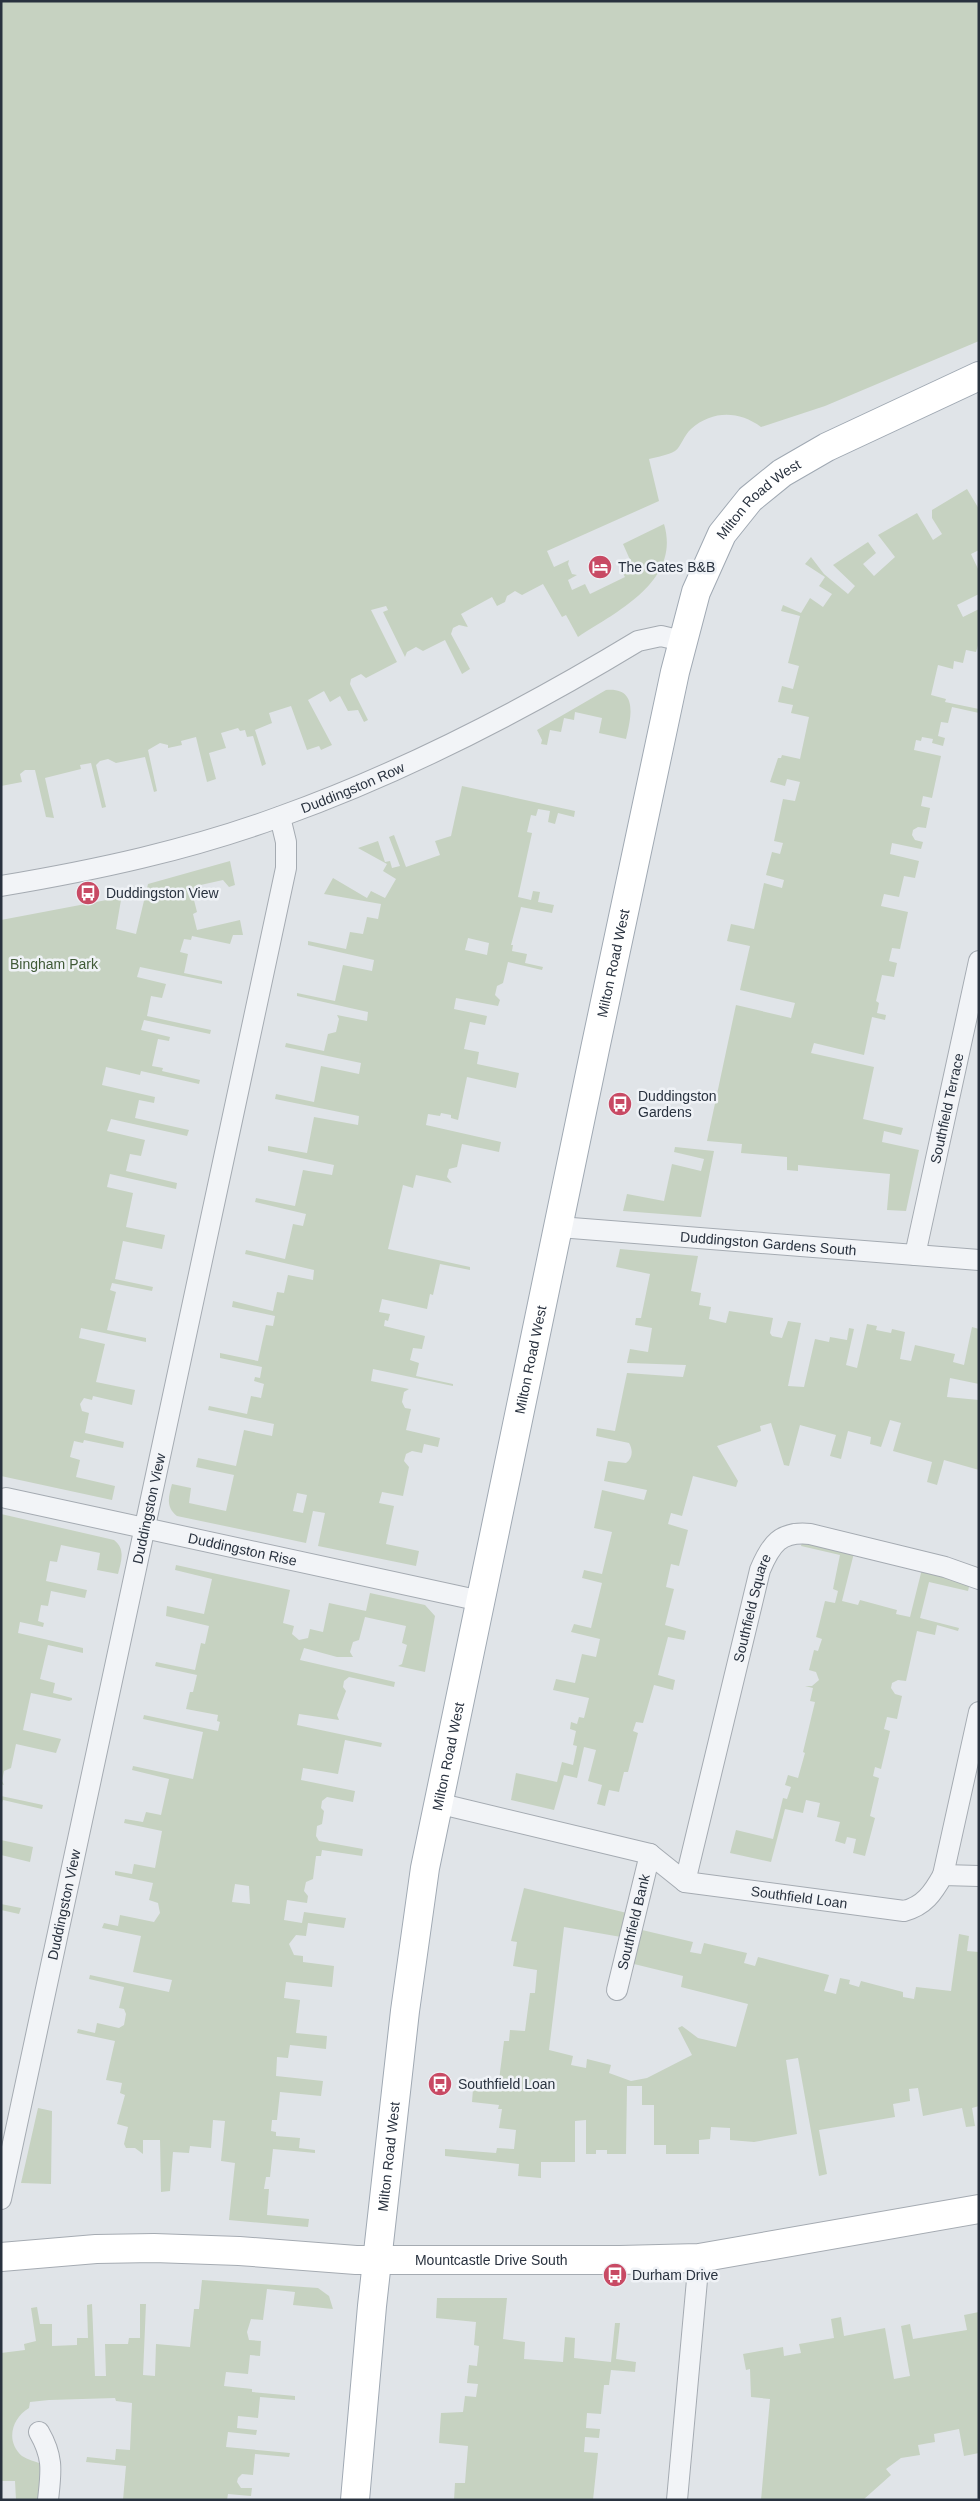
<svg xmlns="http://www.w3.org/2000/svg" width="980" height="2501" font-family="Helvetica,sans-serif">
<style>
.green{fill:#c6d2c1;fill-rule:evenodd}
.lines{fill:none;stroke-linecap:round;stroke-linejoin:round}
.street-casing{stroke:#a5abb2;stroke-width:22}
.secondary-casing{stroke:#a5abb2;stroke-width:30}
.primary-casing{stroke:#a0a9b3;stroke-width:30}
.street{stroke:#f2f4f7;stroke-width:20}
.secondary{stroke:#fff;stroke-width:28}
.primary{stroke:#fff;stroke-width:28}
.labels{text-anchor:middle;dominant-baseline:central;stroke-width:5;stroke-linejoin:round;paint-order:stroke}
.street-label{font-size:14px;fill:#29323f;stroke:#eff2f6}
.poi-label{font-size:14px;fill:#29323f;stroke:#eff2f6;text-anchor:start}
.park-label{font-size:14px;fill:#405a37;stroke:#eff2f6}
</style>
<rect width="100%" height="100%" fill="#e0e4e8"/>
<path class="green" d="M1,1H979V341L825,406L761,427C739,411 713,410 691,429C684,435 681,447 675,451C668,455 657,457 649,459L659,501L547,551L554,567L569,560L568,564L572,574L577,575L568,580L572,590L585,584L590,594L625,577L620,568L631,562L623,544L664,524C681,581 618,611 578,637L566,615L562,617L543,584L522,595L515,591L507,596L505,602L497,606L492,597L461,614L468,627L459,625L453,628L451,634L470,669L462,674L445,640L423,651L416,647L407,652L405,657L383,612L388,610L386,606L371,610L397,662L366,678L361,674L351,679L350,684L368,720L364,722L358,710L348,711L340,696L330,702L324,691L308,700L332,745L321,750L319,746L307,750L291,706L269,713L272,723L255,730L266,764L262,766L253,736L247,737L245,730L240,731L238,728L221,733L226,748L209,753L216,779L207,782L196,737L181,741L182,745L168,748V745L160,743L148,750L157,791L154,792L145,757L116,763L108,759L100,761L96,765L106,807L102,808L91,763L80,765L81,769L45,778L54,818L46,817L35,770H25L20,774L22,782L1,786Z
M967,489L979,509V550L971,554L979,571V594L957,605L963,617L979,609V642L976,652L966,650L963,663L954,661L953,669L938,665L931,695L946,699L945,702L979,709V713L952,707L948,723L941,722L938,736L945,738L943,746L932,743L933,739L922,737L921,741L916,740L914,750L941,756L932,798L923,796L921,806L930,808L926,828L918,827L913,830L912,835L915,840L923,842L921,849L892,843L890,854L919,861L915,878L904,876L899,897L884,894L881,906L908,912L900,949L892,948L889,961L897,963L894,977L882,975L876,1001L879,1003L877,1013L886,1015L885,1020L872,1017L864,1055L814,1043L811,1053L874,1067L863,1119L903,1128L901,1135L884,1131L882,1142L919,1150L906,1211L887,1210L890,1174L798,1165V1171L787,1170V1157L741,1153L742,1144L707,1141L736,1005L791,1018L795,1003L740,990L750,946L727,941L731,924L754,929L764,883L782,888L784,880L766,875L772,852L780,854L783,843L774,841L783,799L795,801L800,782L787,779L785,786L770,782L778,758H781L782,755L800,759L809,717L791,713L793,705L778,702L782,686L793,689L799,666L788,663L800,616L781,611L783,605L801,613L810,598L823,607L832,594L819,586L825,577L805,564L811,557L824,574L848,594L855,586L833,565L868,542L876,553L863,564L874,576L895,557L878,535L917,513L933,540L942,534L932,518V510Z
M606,690C640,687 630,720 626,739L599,733L602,718L575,712L574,720L564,718L561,732L550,730L547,745L541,744L542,740L537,730Z
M462,786L575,811L574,817L558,813L555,824L548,822L550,811L538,809L536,816L531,815L527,832L532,833L518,897L531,900L533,891L540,892L538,902L554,905L552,913L521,907L511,945H513L512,951L527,954L525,963L543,967L542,970L508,962L503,983L497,986L495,995L500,1000L498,1006L456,998L454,1009L487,1016L485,1025L470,1022L464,1049L479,1052L477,1064L519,1073L516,1088L467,1077L458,1120L451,1118V1115L441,1113L440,1116L428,1114L426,1125L501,1142L499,1152L462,1144L457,1167L449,1169L447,1177L452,1183L416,1175L413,1188L403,1185L388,1249L470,1267V1270L440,1264L433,1295L430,1294L427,1309L382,1299L379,1312L390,1314L388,1321L385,1320L384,1326L425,1336L422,1349L413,1348L410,1360L419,1363L416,1376L453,1384V1386L373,1369L371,1381L409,1389L404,1392L402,1402L405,1408L411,1409L406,1430L440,1438L438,1447L424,1444L422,1453L412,1451L406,1454L404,1461L409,1467L403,1496L382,1492L379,1503L394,1506L386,1544L419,1551L416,1566L318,1546L325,1513L313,1511L306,1543L177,1516C165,1507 169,1496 172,1484L191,1488L189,1503L226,1511L234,1475L196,1467L198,1458L236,1466L244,1430L272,1436L274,1424L208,1410L209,1406L247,1414L251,1396L261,1398L264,1384L254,1381L255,1377L260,1378L262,1367L220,1358V1353L258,1361L266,1325L273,1326L275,1316L232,1307L233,1301L273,1311L277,1292L284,1293L288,1275L313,1280L314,1270L245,1254L246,1250L285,1259L293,1224L303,1226L306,1214L255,1202L256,1198L295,1206L303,1170L332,1175L334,1165L268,1151V1146L307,1153L314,1117L358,1125L359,1116L275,1099L276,1094L314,1102L321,1066L359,1074L361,1063L285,1047L286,1043L324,1051L328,1034L336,1032L339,1019L337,1015L367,1021L368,1012L297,996V993L335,1001L343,965L372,971L374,960L308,945V941L346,949L350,932L363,934L367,917L378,919L381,904L324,894L333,878L367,898L371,891L385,898L396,879L383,871L387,864L358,848L378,841L385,862L390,861L392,868L400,866L389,837L394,835L406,867L440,855L435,841L451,836ZM468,938L489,943L487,955L465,950ZM297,1493L307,1495L303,1513L293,1511Z
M230,861L235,885L229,887L223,880L196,886L198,895L193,896L197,912L193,914L197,930L240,920L243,935H233L230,944L192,936L191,940L184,939L180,952L188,954L184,973L222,981V984L140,967L137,977L166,984L162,998L151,996L147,1016L211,1030L210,1034L144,1020L141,1030L170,1037L169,1041L158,1039L152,1066L163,1068L162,1071L200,1080L199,1084L141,1071L140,1075L106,1067L102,1085L155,1097L154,1103L139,1100L135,1118L189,1130L187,1136L111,1119L107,1131L145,1140L141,1156L130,1154L126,1171L177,1183L176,1189L110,1174L107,1187L133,1193L126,1227L165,1235L162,1249L123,1241L115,1279L153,1287L152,1291L112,1283L110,1290L116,1292L107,1330L146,1338V1342L81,1328L79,1338L105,1344L96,1382L135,1390L132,1405L93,1396L92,1400L84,1398L80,1404L82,1411L89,1413L85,1433L124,1442L123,1448L84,1440L83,1443L74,1441L70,1457L80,1460L76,1477L115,1486L112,1500L1,1476V920L117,898L121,900L116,929L136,934L148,884Z
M675,1147L714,1151L701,1217L623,1211L627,1194L664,1201L672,1164L701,1171L704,1159L674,1152Z
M620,1249L698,1256L691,1291L701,1293L699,1305L711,1307L709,1319L726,1323L729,1311L773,1318L770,1333L772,1336L782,1338L788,1321L801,1323L788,1386L804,1387L815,1339L829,1342L830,1337L847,1340L849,1328L854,1329L846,1365L857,1368L867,1324L877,1326L876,1330L891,1333L892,1329L905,1332L900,1359L911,1361L915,1345L955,1354L953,1362L964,1365L972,1327L979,1329V1384L950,1378L947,1397L979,1400V1470L944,1460L937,1485L927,1482L932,1462L893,1451L901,1423L890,1420L881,1447L870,1444L871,1437L848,1431L841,1459L830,1456L836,1435L800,1425L789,1466L784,1465L771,1423L760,1426L761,1431L717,1446L738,1481L736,1487L693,1476L682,1516L671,1513L668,1524L688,1530L679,1566L671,1564L666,1587L674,1589L665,1625L686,1631L684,1640L668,1637L658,1675L675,1680L673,1690L654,1685L643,1723L636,1722L633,1731L638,1733L628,1772H624L619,1792L609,1790L605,1806L597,1804L602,1785L588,1781L596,1750L584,1747L577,1778L564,1775L554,1810L511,1800L516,1773L557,1782L562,1762L573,1765L577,1746L573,1745L576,1731L570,1729L571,1722L577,1724L579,1717L584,1718L589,1698L553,1690L556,1679L575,1683L582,1654L596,1657L600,1639L571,1632L574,1624L591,1628L602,1583L582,1578L584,1570L602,1574L612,1532L594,1528L602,1490L644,1500L647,1490L604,1481L608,1461L626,1463C633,1458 633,1450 629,1443L596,1436L597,1428L615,1431L627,1373L683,1377L686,1365L627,1363L630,1349L648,1352L652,1328L635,1325L636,1318H641L650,1274L616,1267Z
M1,1514L114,1540C126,1549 121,1562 118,1574L97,1570L100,1553L61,1545L57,1562L50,1561L46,1581L87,1590L85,1598L51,1591L48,1606L41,1605L38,1621L44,1623L43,1627L20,1622L18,1633L83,1648V1653L48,1645L40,1679L55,1683L53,1693L72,1698V1700L69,1701L31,1693L23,1730L61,1739L56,1753L16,1744L11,1768L4,1771L2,1781L4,1785L1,1784Z
M806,1529L857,1541L842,1601L858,1605L860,1600L897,1610L896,1614L910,1617L925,1557L973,1570L968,1591L929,1582L920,1618L959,1628L958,1631L937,1625L935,1635L917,1631L906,1681L898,1680L892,1683L891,1688L895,1694L902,1696L897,1719L887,1717L884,1729L890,1731L881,1769L875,1767L873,1776L879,1778L870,1816L875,1818L865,1856L853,1853L856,1839L847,1837L845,1844L835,1841L840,1822L817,1817L820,1803L806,1800L803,1813L785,1809L771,1862L730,1853L736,1830L773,1839L783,1798L787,1799L791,1787L785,1785L788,1775L798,1778L805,1753L803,1752L815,1702L810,1701L813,1688L805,1686H812L819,1680L816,1672L809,1670L814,1650L818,1651L822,1639L816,1637L825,1601L835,1603L838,1591L833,1589L840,1555L801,1546Z
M176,1565L290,1590L283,1623L294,1626L292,1634L299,1640L308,1638L310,1629L323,1632L329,1603L366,1611L370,1593L425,1605L435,1616L425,1672L398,1666L402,1664L407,1645L402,1643L406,1626L365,1617L359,1640L353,1642L350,1652L353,1657H337L304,1648L300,1660L395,1682L394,1687L349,1677L344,1681L343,1687L346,1691L337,1715L339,1720L299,1714L297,1725L382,1743L381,1747L345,1740L338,1774L303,1768L301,1780L355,1791L353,1802L327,1797L322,1801L321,1808L324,1811L322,1824L317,1826L316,1836L319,1841L363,1849L362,1856L322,1850L321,1856H316L313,1879L306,1882L304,1891L308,1896L307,1903L287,1900L284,1920L302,1923L304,1912L346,1918L344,1928L308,1923L306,1936L296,1935L289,1944L294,1955L303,1956V1962L334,1966L332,1987L286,1982L284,1998L300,2000L296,2033L327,2036L326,2049L290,2045L288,2058L277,2057L276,2076L323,2081L321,2096L280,2092L277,2120H272L271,2131L276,2132V2136L300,2138L299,2148L315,2150V2153L273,2149L270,2177H266L264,2189H269L267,2215L309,2219L308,2227L229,2220L235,2163L221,2161L225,2121L213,2120L211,2148L190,2146L189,2153L173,2152L170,2191L161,2192L160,2140H143V2154L135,2148H126L124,2144L128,2127L117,2124L125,2095L120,2093L122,2083L106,2080L115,2041L77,2033L78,2029L95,2033L97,2023L119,2028L124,2025L126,2014L124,2009L119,2008L124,1987L89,1979L90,1975L169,1992L172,1980L133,1972L141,1936L102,1928L104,1923L118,1926L120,1915L154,1922L160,1913L158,1903L149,1900L153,1883L115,1875V1871L132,1874L134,1864L155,1868L162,1831L124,1823L125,1819L143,1822L146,1812L161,1815L169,1779L132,1770L133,1766L193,1779L203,1732L143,1719L144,1715L218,1731L220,1722L217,1721L218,1715L186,1709L190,1692H193L197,1675L155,1666L156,1662L195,1670L201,1643L205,1644L209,1626L166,1616L167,1606L204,1614L212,1579L175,1570ZM235,1884L249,1886L250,1904L232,1902Z
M1,1796L43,1805L42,1809L3,1800L1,1805Z
M1,1840L33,1847L30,1862L1,1855Z
M524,1888L627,1913L621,1937L564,1927L549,2050L573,2056L571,2065L586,2068L587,2059L611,2065L609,2073L631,2081L647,2078L692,2055L678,2028L682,2026L698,2038L736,2047L748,2004L681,1987L683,1976L634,1964L642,1930L693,1942L690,1952L701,1954L704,1943L747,1953L744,1963L755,1966L758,1957L829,1975L824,1991L836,1994L840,1978L850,1980L849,1984L859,1987L861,1981L903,1992V1997L914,1999L916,1987L951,1991L959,1934L969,1936L967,1951L979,1952V2106L972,2108L975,2126L966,2127L962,2108L923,2116L918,2088L909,2089L910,2101L893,2104L895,2117L819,2130L827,2174L819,2176L798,2058L786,2060L797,2134L754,2142L730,2140V2128L711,2127L710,2139L699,2140V2154H666V2145H654V2105H642V2086H627L626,2154H607V2150H596V2154H586V2120L575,2121V2162H541V2178L518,2176L519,2164L445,2156V2149L496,2153L497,2148L514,2149L516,2130L499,2128L502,2109H498L499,2105L472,2102L473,2089L482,2090L484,2078L499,2080L504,2041H509L510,2030L525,2031L530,1993H535L537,1970L513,1966L517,1942L511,1941Z
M1,1904L21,1908L19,1914L1,1910Z
M38,2108L52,2111L51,2184L21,2183Z
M202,2280L318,2288L329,2296L333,2309L293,2305L295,2292L267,2289L263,2320L251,2319L247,2332L249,2340L261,2341L260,2356L250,2355L248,2374L226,2372L224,2386L252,2389V2392L295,2396V2400L260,2397L258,2418L238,2416L237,2428L257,2430L256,2435L228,2432L226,2447L290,2453L289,2457L255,2454L253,2475L242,2474L238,2478L237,2482L241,2488H252L251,2496L228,2494L227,2500H123L126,2466L86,2462L87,2457L115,2460L116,2449L130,2450L132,2403L116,2401L115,2398L49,2400L30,2402L29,2408C12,2418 5,2441 22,2456C28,2460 35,2461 41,2464L42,2469L39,2500H16L15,2481H1V2353L25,2350L24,2344L36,2341L31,2308L37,2307L40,2324H52V2346L77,2345V2338H88L87,2305L92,2304L95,2376H106L105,2344H128L129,2338H140V2304H146L143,2375L155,2376L156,2344L190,2347L194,2309H199Z
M437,2298H507L503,2339L525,2342L524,2359L563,2362L565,2337L575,2338L574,2358L611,2362L615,2323H620L616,2359L636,2362L635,2372L611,2370L609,2385H604L601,2414L587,2413L586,2428L600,2429L599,2438L585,2437L584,2452L598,2453L593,2500H454L455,2483H465L468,2446L439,2443L441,2413L463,2412L465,2396L476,2397L478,2384L467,2383L469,2365L477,2366L479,2346L474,2345L476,2322L436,2318Z
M979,2312V2453L964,2456L959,2429L934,2434L935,2442L918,2445L920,2455L901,2458L886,2469L891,2475L863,2500H761L770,2399L751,2397L750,2369L746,2370L743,2354L783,2347L784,2356L801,2353L799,2344L834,2338L831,2319L841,2317L844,2336L885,2328L894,2379L910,2376L901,2326L910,2324L913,2339L967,2330L964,2315Z"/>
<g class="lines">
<g class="street-casing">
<g id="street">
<path id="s1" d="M1,886C96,870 189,850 279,817C405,772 524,710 638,641L661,636L682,641"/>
<path id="s2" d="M559,1227L979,1260"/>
<path id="s3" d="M915,1255L979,961"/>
<path id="s4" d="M6,1498L481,1601"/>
<path id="s5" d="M437,1803L650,1854L685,1882L904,1911C924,1906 933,1893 943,1875L979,1876"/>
<path d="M943,1875L979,1712"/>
<path id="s6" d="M685,1882L760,1570C771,1544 780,1531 810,1534L945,1567L979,1579"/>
<path id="s7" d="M617,1990L650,1854"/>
<path id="s8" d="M1,2199L286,868V842L280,817"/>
<path d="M39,2432C54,2458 51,2472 48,2500"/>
<path d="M677,2500L699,2258"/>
</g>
</g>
<g class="secondary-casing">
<g id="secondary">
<path id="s9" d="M1,2257L96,2249L154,2248L239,2251L356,2260H620L699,2258L979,2209"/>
</g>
</g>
<g class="primary-casing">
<g id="primary">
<path id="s10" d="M355,2500L372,2306L405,2011L425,1868L595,1049L675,672L696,592L722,534L750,499L782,473L827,447L979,376"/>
</g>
</g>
<use href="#street" class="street"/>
<use href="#secondary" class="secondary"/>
<use href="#primary" class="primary"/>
</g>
<defs>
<g id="hotel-disc" transform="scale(1.25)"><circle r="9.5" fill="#c84a64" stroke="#eff2f6"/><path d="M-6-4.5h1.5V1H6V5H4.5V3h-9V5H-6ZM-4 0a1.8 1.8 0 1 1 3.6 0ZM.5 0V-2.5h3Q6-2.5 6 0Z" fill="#fff"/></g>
<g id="bus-disc" transform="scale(1.25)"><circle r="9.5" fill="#c84a64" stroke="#eff2f6"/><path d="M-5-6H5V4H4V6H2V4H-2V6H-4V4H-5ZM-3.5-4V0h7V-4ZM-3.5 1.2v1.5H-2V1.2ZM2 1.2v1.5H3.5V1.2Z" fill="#fff"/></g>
</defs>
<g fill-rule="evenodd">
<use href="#hotel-disc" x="600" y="567"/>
<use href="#bus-disc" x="88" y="893"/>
<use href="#bus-disc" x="620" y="1104"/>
<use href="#bus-disc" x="440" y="2084"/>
<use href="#bus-disc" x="615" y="2275"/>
</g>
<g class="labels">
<g class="street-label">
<text stroke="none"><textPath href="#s10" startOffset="2055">Milton Road West</textPath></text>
<text stroke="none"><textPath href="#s1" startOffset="366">Duddingston Row</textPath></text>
<text stroke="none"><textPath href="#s10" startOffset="1560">Milton Road West</textPath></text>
<text stroke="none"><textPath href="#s3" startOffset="150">Southfield Terrace</textPath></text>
<text stroke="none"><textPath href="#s2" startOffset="210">Duddingston Gardens South</textPath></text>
<text stroke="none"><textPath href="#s10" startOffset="1155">Milton Road West</textPath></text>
<text stroke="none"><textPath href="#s8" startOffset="706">Duddingston View</textPath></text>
<text stroke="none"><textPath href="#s4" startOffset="242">Duddingston Rise</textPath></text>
<text stroke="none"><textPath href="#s6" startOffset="282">Southfield Square</textPath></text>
<text stroke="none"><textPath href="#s10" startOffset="750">Milton Road West</textPath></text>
<text stroke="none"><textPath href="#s5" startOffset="379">Southfield Loan</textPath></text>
<text stroke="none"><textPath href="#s8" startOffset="301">Duddingston View</textPath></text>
<text stroke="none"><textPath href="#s7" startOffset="70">Southfield Bank</textPath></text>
<text stroke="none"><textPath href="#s10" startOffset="345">Milton Road West</textPath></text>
<text stroke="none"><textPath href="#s9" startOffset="491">Mountcastle Drive South</textPath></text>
</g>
<g class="poi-label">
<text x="618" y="567">The Gates B&amp;B</text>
<text x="106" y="893">Duddingston View</text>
<text x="638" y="1096">Duddingston<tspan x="638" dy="16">Gardens</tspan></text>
<text x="458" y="2084">Southfield Loan</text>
<text x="632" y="2275">Durham Drive</text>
</g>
<g class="park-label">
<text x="54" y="964">Bingham Park</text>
</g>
</g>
<rect width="980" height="2501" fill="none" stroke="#29323f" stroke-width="5"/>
</svg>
